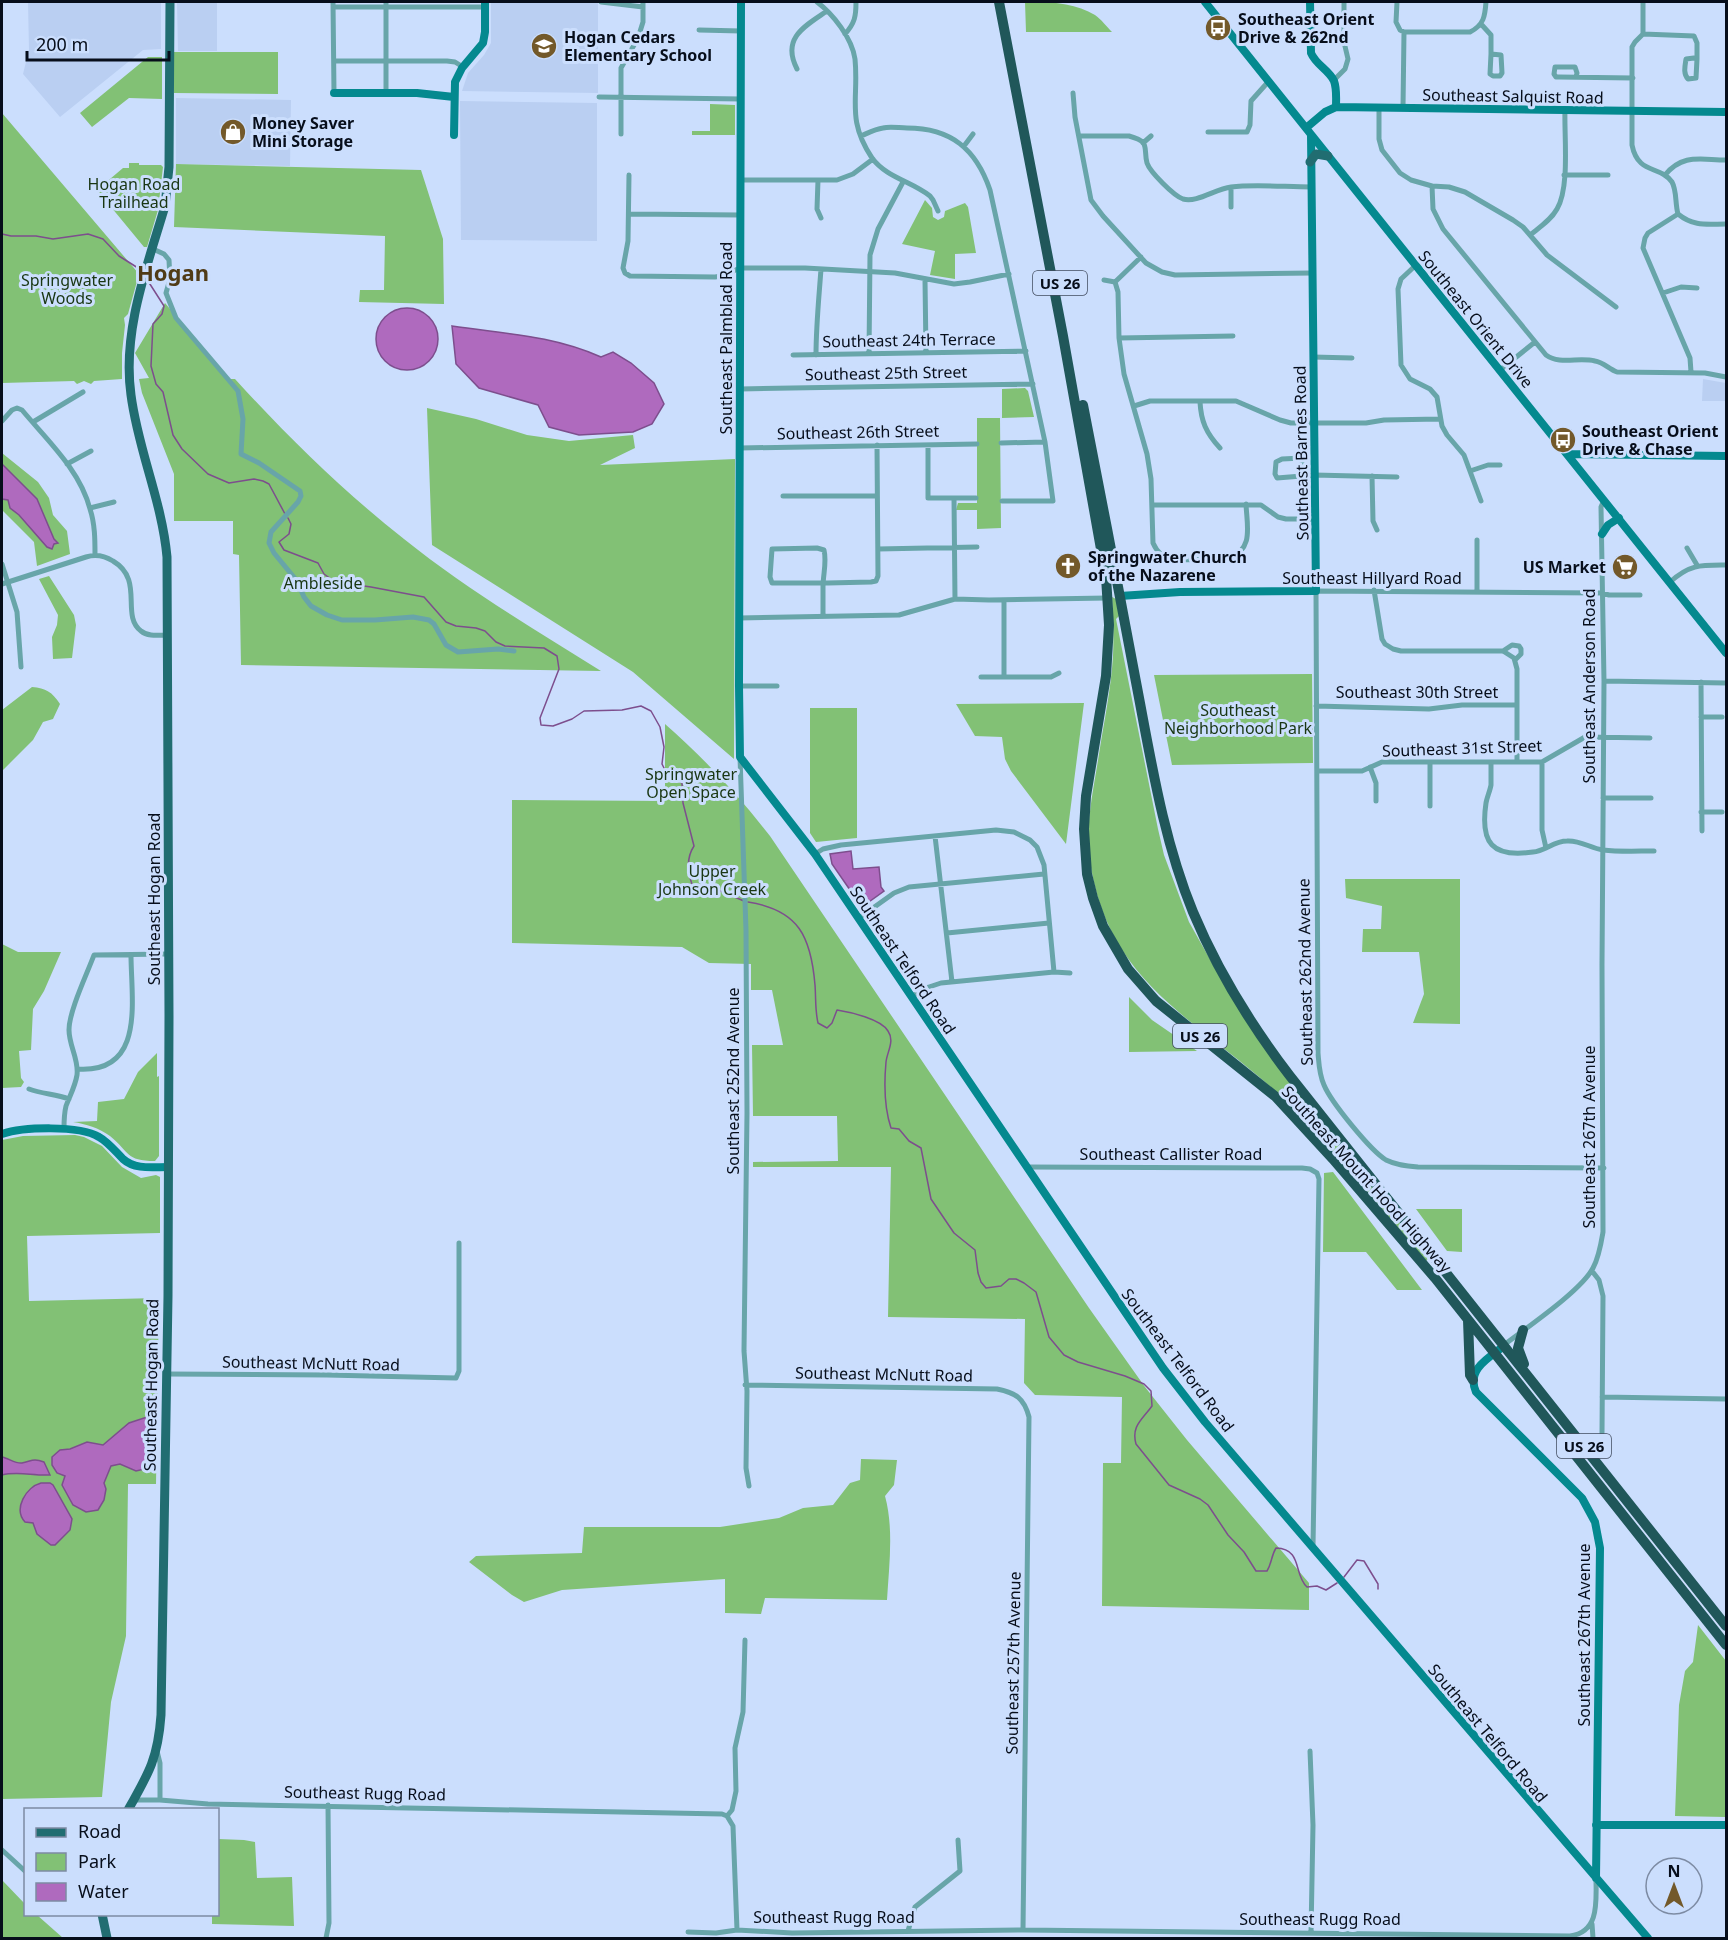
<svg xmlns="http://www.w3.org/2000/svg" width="1728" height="1940" font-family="'Noto Sans',sans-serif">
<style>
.built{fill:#bacff2}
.green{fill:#82c175}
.water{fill:#af6abe;stroke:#7d4e8d;stroke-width:1.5}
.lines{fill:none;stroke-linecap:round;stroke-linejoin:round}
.stream{stroke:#7d4e8d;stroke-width:1.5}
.street{stroke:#68a5a9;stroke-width:5}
.secondary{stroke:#04898f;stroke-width:8}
.primary{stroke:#216d71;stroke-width:9}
.highway{stroke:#20575a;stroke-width:10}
.labels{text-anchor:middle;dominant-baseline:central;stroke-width:6;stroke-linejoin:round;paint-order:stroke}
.shield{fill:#cbdefd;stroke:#424c5f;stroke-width:1.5}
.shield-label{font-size:15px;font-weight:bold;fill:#070e1b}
.poi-label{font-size:16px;font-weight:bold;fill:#070e1b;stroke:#cbdefd;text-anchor:start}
.street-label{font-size:16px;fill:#070e1b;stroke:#cbdefd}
.park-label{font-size:16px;fill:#193612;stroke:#cbdefd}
.district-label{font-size:22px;font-weight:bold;fill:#503b16;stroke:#cbdefd}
</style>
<rect width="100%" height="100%" fill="#cbdefd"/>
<path class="built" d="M28,2H161V49L143,50L60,117L23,74L29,50Z
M177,2H217V51H178Z
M491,2H598V93L462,91L468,73L484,55L491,43Z
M176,98L291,100L290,166L176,164Z
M460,101L597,103V241L461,240Z
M1703,379L1726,383V401H1702Z"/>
<path class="green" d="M1025,2C1047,1 1075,3 1095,15C1101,19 1107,27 1112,32H1026Z
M174,52H278V94L174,93Z
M148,57H162V99L129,98L92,127L80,113Z
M710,104L735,105V135H692V131H710Z
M2,113L139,274L128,314L124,318L125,325L122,353V379L94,381L91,384L84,381L77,384L74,381L2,383Z
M129,163H139V165H161L163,167L158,210L147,247H144L97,190L123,168H129Z
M176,164L421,170L443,239L444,304L359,302L360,290H384L385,236L174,227Z
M925,200L932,208L933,217L938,220L944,217L945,211L965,203L968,207L976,253L955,254V279L930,275L935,251L902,244Z
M165,303L229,379H235C288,437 343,491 404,539C466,589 534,629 601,671L241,665L239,555L233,554V521H174V474L142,393L139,379L149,378L135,353Z
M1025,388L1028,391L1034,417L1002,418V389Z
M427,408L476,419L527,435L569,441L633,435L635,448L600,465L735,459L734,759L633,672L432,545Z
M977,418H1000L1001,528L977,529V510H956L958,503H977Z
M2,453L38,482L49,498L53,515L67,531L70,554L37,566L34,542L2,510Z
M49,576L74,615L76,625L72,658L53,659L52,637L57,625L58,615L39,579Z
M1112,597L1116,599L1119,616L1116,619L1158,829L1164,855L1189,922L1230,995L1429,1258L1426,1261C1404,1234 1381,1208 1359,1181C1337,1156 1316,1130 1292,1107C1207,1022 1104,989 1089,853C1086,820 1094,787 1099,754C1104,722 1111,689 1113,656C1114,636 1113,616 1112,597Z
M1312,674L1313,763L1172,765L1154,675Z
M32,687C46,688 52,692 60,704L53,719L43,722L33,740L2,771V710Z
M1084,703L1066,844L1011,771L1005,759L1002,737L975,736L956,704Z
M810,708H857V838L816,842L810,833Z
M665,724C704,758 738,795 770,836L1089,1308L1145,1387L1187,1440L1309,1583V1610L1102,1606L1103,1463H1121L1122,1397L1035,1395L1024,1383L1025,1319L888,1317L891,1167H753V1162L838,1161L837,1116H753L752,1045H783L772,990H751V964L709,963L682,947L512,943V800L665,801Z
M1345,879H1460V1024L1413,1023L1424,994L1419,952H1362L1363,929H1381L1382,906L1346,898Z
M2,944L18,952H61L44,991L33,1009L31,1050L19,1051L21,1078L24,1082L21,1087L2,1088Z
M1129,997L1152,1020L1197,1051L1129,1052Z
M157,1053V1077L159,1076V1156L155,1161C125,1161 130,1152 110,1136C99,1128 86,1124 73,1122L97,1121L98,1102L124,1099L138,1072Z
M75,1135L84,1137L102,1146L122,1167L141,1178L156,1175L160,1177V1233L27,1236L29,1301L159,1298L156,1484H128L126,1636L111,1702L102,1797L2,1799V1140L23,1136Z
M1333,1172L1422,1290H1397L1366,1252H1323L1324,1173Z
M1416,1209H1462V1252L1447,1251Z
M861,1459L897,1460L894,1485L885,1496C894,1529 889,1566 887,1600L765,1598L761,1614L725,1613V1579L562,1590L524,1602L512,1595L469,1562L476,1556L582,1553L584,1527H720L779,1518L803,1508L833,1505L850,1483L860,1480Z
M1698,1625L1726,1661V1817L1675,1816L1679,1705L1685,1671L1693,1662Z
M218,1839L244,1840L255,1842L257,1878L292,1877L294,1926L212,1924V1915L218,1914Z
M2,1880L25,1904L26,1914L37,1915L63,1938H2Z"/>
<path class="water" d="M376 339a31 31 0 1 1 62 0a31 31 0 1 1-62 0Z
M452,326C505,334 551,335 601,357L613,352L631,363L654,383L664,404L652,424L633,432L579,435L549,427L538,405L479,388L456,364Z
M2,464L37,499L54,539L58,543L54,544L52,549L47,547L19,515L10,508L8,500L2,499Z
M851,851L853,869L879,867L881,887L884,891L866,904L859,903L832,864L830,854Z
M150,1416L149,1468L136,1471L120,1464L111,1466L104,1483L106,1489L104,1500L98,1510L86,1512L73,1505L62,1485L65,1476L57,1473L52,1465V1457L60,1450L70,1449L87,1442L103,1445L129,1423Z
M2,1457C8,1458 16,1464 22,1463C32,1461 33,1458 44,1462L50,1475C33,1476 18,1471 2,1475Z
M41,1483H50L53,1485L72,1519L70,1530L55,1545H51L37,1534L33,1523L25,1522C13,1509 26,1487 41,1483Z"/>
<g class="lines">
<path class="stream" d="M2,234L11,236H36L53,239L88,234L103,239L119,256L138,268L141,272
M148,281L164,306L162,314L153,324L151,366L156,384L163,392L173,435L182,449L208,474L229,483L254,479L263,481L269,484L285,514
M288,518L291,524L289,534L279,542L284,550L318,563L324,574L331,579L350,584L371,587L424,597L446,622L456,626L476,628L485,631L496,642L505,646L544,648L557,656L559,669L540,718L541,725L553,726L572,719L584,711L622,710L641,706L651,711L660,727L664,747L662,764L668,776L682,783L683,803L694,846C686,858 688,874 693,887L704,891L718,890L744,901
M748,902C799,910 811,937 815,985C816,998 815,1010 818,1023L827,1028L832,1023L837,1010C850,1012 881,1019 888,1031C895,1041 887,1052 886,1062C884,1084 884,1107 891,1128L899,1129L909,1141L921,1148L931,1199L954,1233L975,1250L978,1273L981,1282L986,1288L1001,1286L1009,1279H1016L1024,1283L1036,1292L1049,1337L1064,1355L1078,1362L1125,1376L1144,1384L1151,1391L1152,1406C1142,1420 1131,1426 1136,1444L1169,1485L1200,1499L1208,1505L1228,1535L1244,1552L1256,1571H1267C1272,1563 1271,1556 1276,1548C1303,1549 1293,1574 1307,1587L1317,1586L1326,1590L1337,1583
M1344,1577L1357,1560L1364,1561L1378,1584V1589"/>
<path class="street" d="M333,2L334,93
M386,2V93
M601,2L643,7
M817,2C833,14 852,38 855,59C859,99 846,119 872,158C887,178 911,181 930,196L933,200L938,211
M1397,2L1396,22L1400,30L1404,32
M1643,2V34L1635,42L1632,47V145C1638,175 1660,165 1672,182C1677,191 1675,204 1678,214
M333,7H485
M1481,24L1491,35V54
M699,30L741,31
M1404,32H1470C1484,25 1485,16 1486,2
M845,34C855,23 856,16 856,2
M1643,34L1694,36L1697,43V59
M1491,54L1501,55L1502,73L1500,76H1493L1490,74Z
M1694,58L1697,59L1696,78L1688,79C1683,74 1685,66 1686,59Z
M334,61H447L455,62L463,67
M797,69C781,38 805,26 827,11
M1576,77L1577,73L1575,67H1555L1554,74L1556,77H1559L1633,78
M1334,80L1345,69L1348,59L1344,42V2
M1073,93L1075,117L1091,200L1103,216L1146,263L1162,272L1175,275L1312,273
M599,97L741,99
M1379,108V139L1382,150L1400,173L1411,180L1432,186L1433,209L1443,229L1546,355C1560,365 1578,357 1595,361C1603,362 1609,369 1617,372L1705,373L1726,377
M1403,108L1404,32
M1208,132H1247L1250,125L1251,101L1268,82
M621,134V68L638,38L643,22V2
M861,136C868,133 875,129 883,128C890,126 899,128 907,128C951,128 976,149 990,190L1045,442L1053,501H1002
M1079,136H1129C1151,142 1143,147 1147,163C1150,172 1174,196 1183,199C1197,203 1215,189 1231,187C1255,184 1286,187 1311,187
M1143,143L1151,136
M964,146L973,134
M629,175L628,241L623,268L625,273L630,276L715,277L722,276L740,268H805L895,273L954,284L970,282L1009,274
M1564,175H1608
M1665,175C1683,153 1701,160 1726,160
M740,180H837L853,174L873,159
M818,180L817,209L821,218
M1432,186L1449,187L1465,192L1513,220L1523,227L1547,255L1616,307
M1231,187V207
M629,214L740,215
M1678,214L1648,233L1645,238L1643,248L1690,358L1691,372
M1678,214C1694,227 1707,224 1726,224
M1530,235C1540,227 1551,220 1557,209C1570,187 1564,136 1565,110
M153,249L164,254L169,260L170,279L166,293L176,318L238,391L243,419L241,454L259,463L300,491L301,496L298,502L271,532L269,543L274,553L297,581L304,597L311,606L327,615L342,620H375L413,617L429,620L434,624L446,645L458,652L498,649L514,651
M1416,265L1401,279L1398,289L1401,365L1410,379L1430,389L1437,397L1442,426L1447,435L1464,455L1481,501
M925,280L926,353
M1104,280L1115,282L1141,257
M1115,282L1118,292L1119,338L1124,374L1147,454L1151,479L1153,543C1157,552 1163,558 1172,560L1229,559C1254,548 1247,527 1246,504
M1663,293L1681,287L1697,288
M1119,338L1233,336
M869,354L870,255L878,229L903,182
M793,355L1026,351
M816,355C816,326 819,297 821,269
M1313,357L1352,358
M1500,370L1535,342
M740,389L1033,384
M1200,402C1201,421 1206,433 1220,448
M1134,406L1150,401H1236L1280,420L1291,423H1366L1384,420L1440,419
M2,421L12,410L17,408L22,410C47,440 80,470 90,509C95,524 95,540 95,555
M33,422L83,392
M1001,443L1045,442
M928,445V498H976
M740,448L977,444
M67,464L91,451
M1470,471L1488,465H1500
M1302,476V458L1282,459L1276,462L1275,474L1277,478L1314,475L1397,477
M1372,476L1373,521L1377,530
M783,496H877
M954,498L955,599
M1152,505H1261L1278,517L1286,519H1315
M90,508L114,502
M1687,548L1697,565
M878,549L977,547
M2,564L17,612L21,667
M1670,582C1690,564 1701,565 1726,565
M2,584L86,557C95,554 105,556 113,561C145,580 120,615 141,631C148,637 159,635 168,635
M1374,590L1382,639L1385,644
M1477,591V540
M1004,600V677
M823,616V587C823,574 827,562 824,550L817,548L772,549L770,577L772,583H828L871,582L876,581L878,576L877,445
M739,618L899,615L955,599L989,600L1107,598
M1385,644L1393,649L1401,651H1503L1514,658L1517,669V762
M1503,651L1512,645L1519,646L1521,649V654L1515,660
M981,677H1051L1059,673
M1604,681L1726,683
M1701,682L1702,831
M739,686H777
M1316,706L1429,709L1462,705H1517
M1701,717H1722
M740,757L746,930L747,1113L744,1351L747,1391L746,1468L749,1486
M1491,762C1491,769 1491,777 1491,785C1490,791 1487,797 1486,803C1480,843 1492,858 1533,852C1545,851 1554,841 1567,841C1580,840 1590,848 1603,850C1619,852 1637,851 1654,851
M1542,762V830L1546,848
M1370,767L1376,783V801
M1317,771H1362L1382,762H1542L1585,737L1650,738
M1603,798H1651
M1430,806V762
M1701,812H1722
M935,836L952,982
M815,854L823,849L841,845L996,830L1014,832L1030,840L1037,847L1044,865L1054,972
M859,918L894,893L909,887L1044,874
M947,933L1049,923
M912,996L929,987L941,983L1054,972L1070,973
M77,1069C146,1074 131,1000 131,955
M29,1089C42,1094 56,1094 69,1099
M64,1129C64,1121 64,1114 66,1106C70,1095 75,1087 77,1075C79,1059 69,1046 69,1030C69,1011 87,974 94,955L169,954
M1027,1167L1302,1168L1310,1169L1317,1173L1319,1179L1313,1547
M1604,1168L1418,1167C1406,1166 1396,1165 1386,1160C1370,1150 1331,1102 1324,1085C1319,1074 1319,1064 1318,1053L1316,591L1602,593L1609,595H1640
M1592,1271L1599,1280L1603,1296L1602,1433
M1504,1345C1526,1328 1581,1291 1593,1268C1599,1257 1601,1244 1603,1232L1602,965L1604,681L1601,507L1604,500
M166,1374L327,1375L456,1378L459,1371V1243
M745,1385L997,1389C1016,1393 1024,1398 1029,1417L1023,1930
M1602,1397L1726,1399
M157,1751L160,1763V1800
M1310,1751L1313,1825L1311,1933
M133,1800H160L208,1804L722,1814L727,1816L733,1826L737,1930
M727,1816L732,1810L736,1791L735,1748L743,1712L745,1640
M2,1850L26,1872
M1592,1924L1593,1938
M908,1931L915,1907L960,1871L958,1840
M688,1932L716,1933L737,1930L792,1933L1023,1930L1570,1936C1600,1932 1596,1901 1596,1878
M326,1938L329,1923L328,1805"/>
<path class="secondary" d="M741,2L739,686L740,757L815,854L1163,1368L1205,1422L1648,1938
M1205,2L1726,653
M1310,2L1311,53C1316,65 1329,70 1334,81C1337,89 1336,98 1336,107
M334,93H417L454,97
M1306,128L1325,112L1336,107L1726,112
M454,135L455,82L462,68L483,43L485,32V2
M1568,454L1726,456
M1602,534L1608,525L1619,518
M1120,596L1180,592L1316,591L1311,135
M2,1134C23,1127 79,1125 99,1137C108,1142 115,1151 123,1159C135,1170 153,1167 168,1167
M1504,1346C1488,1358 1466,1370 1476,1392L1582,1498L1595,1522L1600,1548L1596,1878
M1596,1825H1726"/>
<path class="primary" d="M1310,162L1316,154L1328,156
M128,1810C149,1773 158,1758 161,1715L168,1296L169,1016L167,557C162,501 138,450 131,395C122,331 147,267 165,206L169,167L170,2
M102,1914L107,1938"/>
<path class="highway" d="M999,2L1063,336L1106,577L1109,625L1106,676L1086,796L1084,829L1087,874L1093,898L1103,926L1128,969L1156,1001L1276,1097L1333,1159L1435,1278L1726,1645
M1083,405C1101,497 1119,590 1136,682C1151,760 1163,839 1193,912C1218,972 1251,1025 1290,1076L1726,1626
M1468,1320L1470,1375L1473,1380
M1523,1330L1518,1348L1524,1364"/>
</g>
<defs>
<g id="bus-disc" transform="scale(1.35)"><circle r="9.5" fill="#73592a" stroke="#cbdefd"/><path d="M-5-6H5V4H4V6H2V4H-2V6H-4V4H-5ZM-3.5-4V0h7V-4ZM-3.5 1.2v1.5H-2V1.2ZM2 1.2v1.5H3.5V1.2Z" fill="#fff"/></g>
<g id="school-disc" transform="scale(1.35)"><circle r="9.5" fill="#73592a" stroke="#cbdefd"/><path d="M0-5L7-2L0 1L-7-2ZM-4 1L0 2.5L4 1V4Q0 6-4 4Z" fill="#fff"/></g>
<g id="shop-disc" transform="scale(1.35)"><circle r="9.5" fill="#73592a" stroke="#cbdefd"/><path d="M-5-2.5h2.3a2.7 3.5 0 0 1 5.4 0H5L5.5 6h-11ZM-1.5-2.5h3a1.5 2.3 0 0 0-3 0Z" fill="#fff"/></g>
<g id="church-disc" transform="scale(1.35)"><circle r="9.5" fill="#73592a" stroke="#cbdefd"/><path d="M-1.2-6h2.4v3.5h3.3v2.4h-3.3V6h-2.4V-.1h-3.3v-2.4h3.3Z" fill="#fff"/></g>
<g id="supermarket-disc" transform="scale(1.35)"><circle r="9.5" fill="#73592a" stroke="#cbdefd"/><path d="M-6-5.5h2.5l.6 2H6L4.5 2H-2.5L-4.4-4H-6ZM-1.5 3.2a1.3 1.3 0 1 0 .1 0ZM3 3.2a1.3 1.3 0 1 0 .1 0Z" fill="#fff"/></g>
</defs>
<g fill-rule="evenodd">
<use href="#bus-disc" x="1218" y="28"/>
<use href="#school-disc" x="544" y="46"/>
<use href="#shop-disc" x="233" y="132"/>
<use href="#bus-disc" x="1563" y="440"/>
<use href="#church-disc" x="1068" y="566"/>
<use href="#supermarket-disc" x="1625" y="567"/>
</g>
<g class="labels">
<g class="shield">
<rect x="1033" y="271" width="54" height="24" rx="4.5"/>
<rect x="1173" y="1024" width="54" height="24" rx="4.5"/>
<rect x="1557" y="1434" width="54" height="24" rx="4.5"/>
</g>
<g class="shield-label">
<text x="1060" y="283">US 26</text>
<text x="1200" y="1036">US 26</text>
<text x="1584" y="1446">US 26</text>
</g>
<g class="poi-label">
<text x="1238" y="19">Southeast Orient<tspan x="1238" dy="18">Drive &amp; 262nd</tspan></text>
<text x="564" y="37">Hogan Cedars<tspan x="564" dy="18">Elementary School</tspan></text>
<text x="252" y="123">Money Saver<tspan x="252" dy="18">Mini Storage</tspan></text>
<text x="1582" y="431">Southeast Orient<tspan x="1582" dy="18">Drive &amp; Chase</tspan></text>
<text x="1088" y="557">Springwater Church<tspan x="1088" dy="18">of the Nazarene</tspan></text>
<text x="1606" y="567" text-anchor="end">US Market</text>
</g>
<g class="street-label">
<text transform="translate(1513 96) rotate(1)">Southeast Salquist Road</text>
<text transform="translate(1476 319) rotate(51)">Southeast Orient Drive</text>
<text transform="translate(726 338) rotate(-90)">Southeast Palmblad Road</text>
<text transform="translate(909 340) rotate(-1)">Southeast 24th Terrace</text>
<text transform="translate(886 373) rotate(-1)">Southeast 25th Street</text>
<text transform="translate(858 432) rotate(-1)">Southeast 26th Street</text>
<text transform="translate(1301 453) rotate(-91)">Southeast Barnes Road</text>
<text x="1372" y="578">Southeast Hillyard Road</text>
<text transform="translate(1589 686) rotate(-90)">Southeast Anderson Road</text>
<text x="1417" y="692">Southeast 30th Street</text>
<text transform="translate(1462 748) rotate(-2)">Southeast 31st Street</text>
<text transform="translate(154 899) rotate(-90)">Southeast Hogan Road</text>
<text transform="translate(903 960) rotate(56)">Southeast Telford Road</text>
<text transform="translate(1305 972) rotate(-91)">Southeast 262nd Avenue</text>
<text transform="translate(733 1081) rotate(-90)">Southeast 252nd Avenue</text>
<text transform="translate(1589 1137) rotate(-90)">Southeast 267th Avenue</text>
<text x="1171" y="1154">Southeast Callister Road</text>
<text transform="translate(1367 1179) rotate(48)">Southeast Mount Hood Highway</text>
<text transform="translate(1178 1360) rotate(53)">Southeast Telford Road</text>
<text transform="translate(311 1363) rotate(1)">Southeast McNutt Road</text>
<text transform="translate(884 1374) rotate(1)">Southeast McNutt Road</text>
<text transform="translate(151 1385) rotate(-89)">Southeast Hogan Road</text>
<text transform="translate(1584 1635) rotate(-90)">Southeast 267th Avenue</text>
<text transform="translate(1013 1663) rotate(-89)">Southeast 257th Avenue</text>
<text transform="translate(1488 1733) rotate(50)">Southeast Telford Road</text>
<text transform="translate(365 1793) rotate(1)">Southeast Rugg Road</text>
<text x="834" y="1917">Southeast Rugg Road</text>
<text x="1320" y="1919">Southeast Rugg Road</text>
</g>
<g class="park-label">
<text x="134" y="184">Hogan Road<tspan x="134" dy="18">Trailhead</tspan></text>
<text x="67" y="280">Springwater<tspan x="67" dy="18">Woods</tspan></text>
<text x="323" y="583">Ambleside</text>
<text x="1238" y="710">Southeast<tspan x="1238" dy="18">Neighborhood Park</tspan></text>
<text x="691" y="774">Springwater<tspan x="691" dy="18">Open Space</tspan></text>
<text x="712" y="871">Upper<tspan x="712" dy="18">Johnson Creek</tspan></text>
</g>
<g class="district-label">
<text x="173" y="272">Hogan</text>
</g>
</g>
<rect width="1728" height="1940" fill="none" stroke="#070e1b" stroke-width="6"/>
<rect x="24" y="1808" width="195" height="108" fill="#cbdefd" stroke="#7d8ba3" stroke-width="1.5"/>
<rect x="36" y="1828" width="30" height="9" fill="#216d71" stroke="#7d8ba3" stroke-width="1.5"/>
<text x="78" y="1838" font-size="18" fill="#070e1b">Road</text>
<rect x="36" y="1853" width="30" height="18" fill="#82c175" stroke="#7d8ba3" stroke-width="1.5"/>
<text x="78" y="1868" font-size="18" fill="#070e1b">Park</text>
<rect x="36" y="1883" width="30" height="18" fill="#af6abe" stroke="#7d8ba3" stroke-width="1.5"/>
<text x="78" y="1898" font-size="18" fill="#070e1b">Water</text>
<g transform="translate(1674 1886)"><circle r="28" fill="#cbdefd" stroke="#7d8ba3" stroke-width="1.5"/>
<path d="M0-4.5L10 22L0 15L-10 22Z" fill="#73592a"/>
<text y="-9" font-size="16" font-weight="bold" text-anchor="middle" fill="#070e1b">N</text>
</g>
<path d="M27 51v9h142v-9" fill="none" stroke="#070e1b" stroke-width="3"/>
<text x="36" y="51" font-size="18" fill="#070e1b" stroke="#cbdefd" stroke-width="4.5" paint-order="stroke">200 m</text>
</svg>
